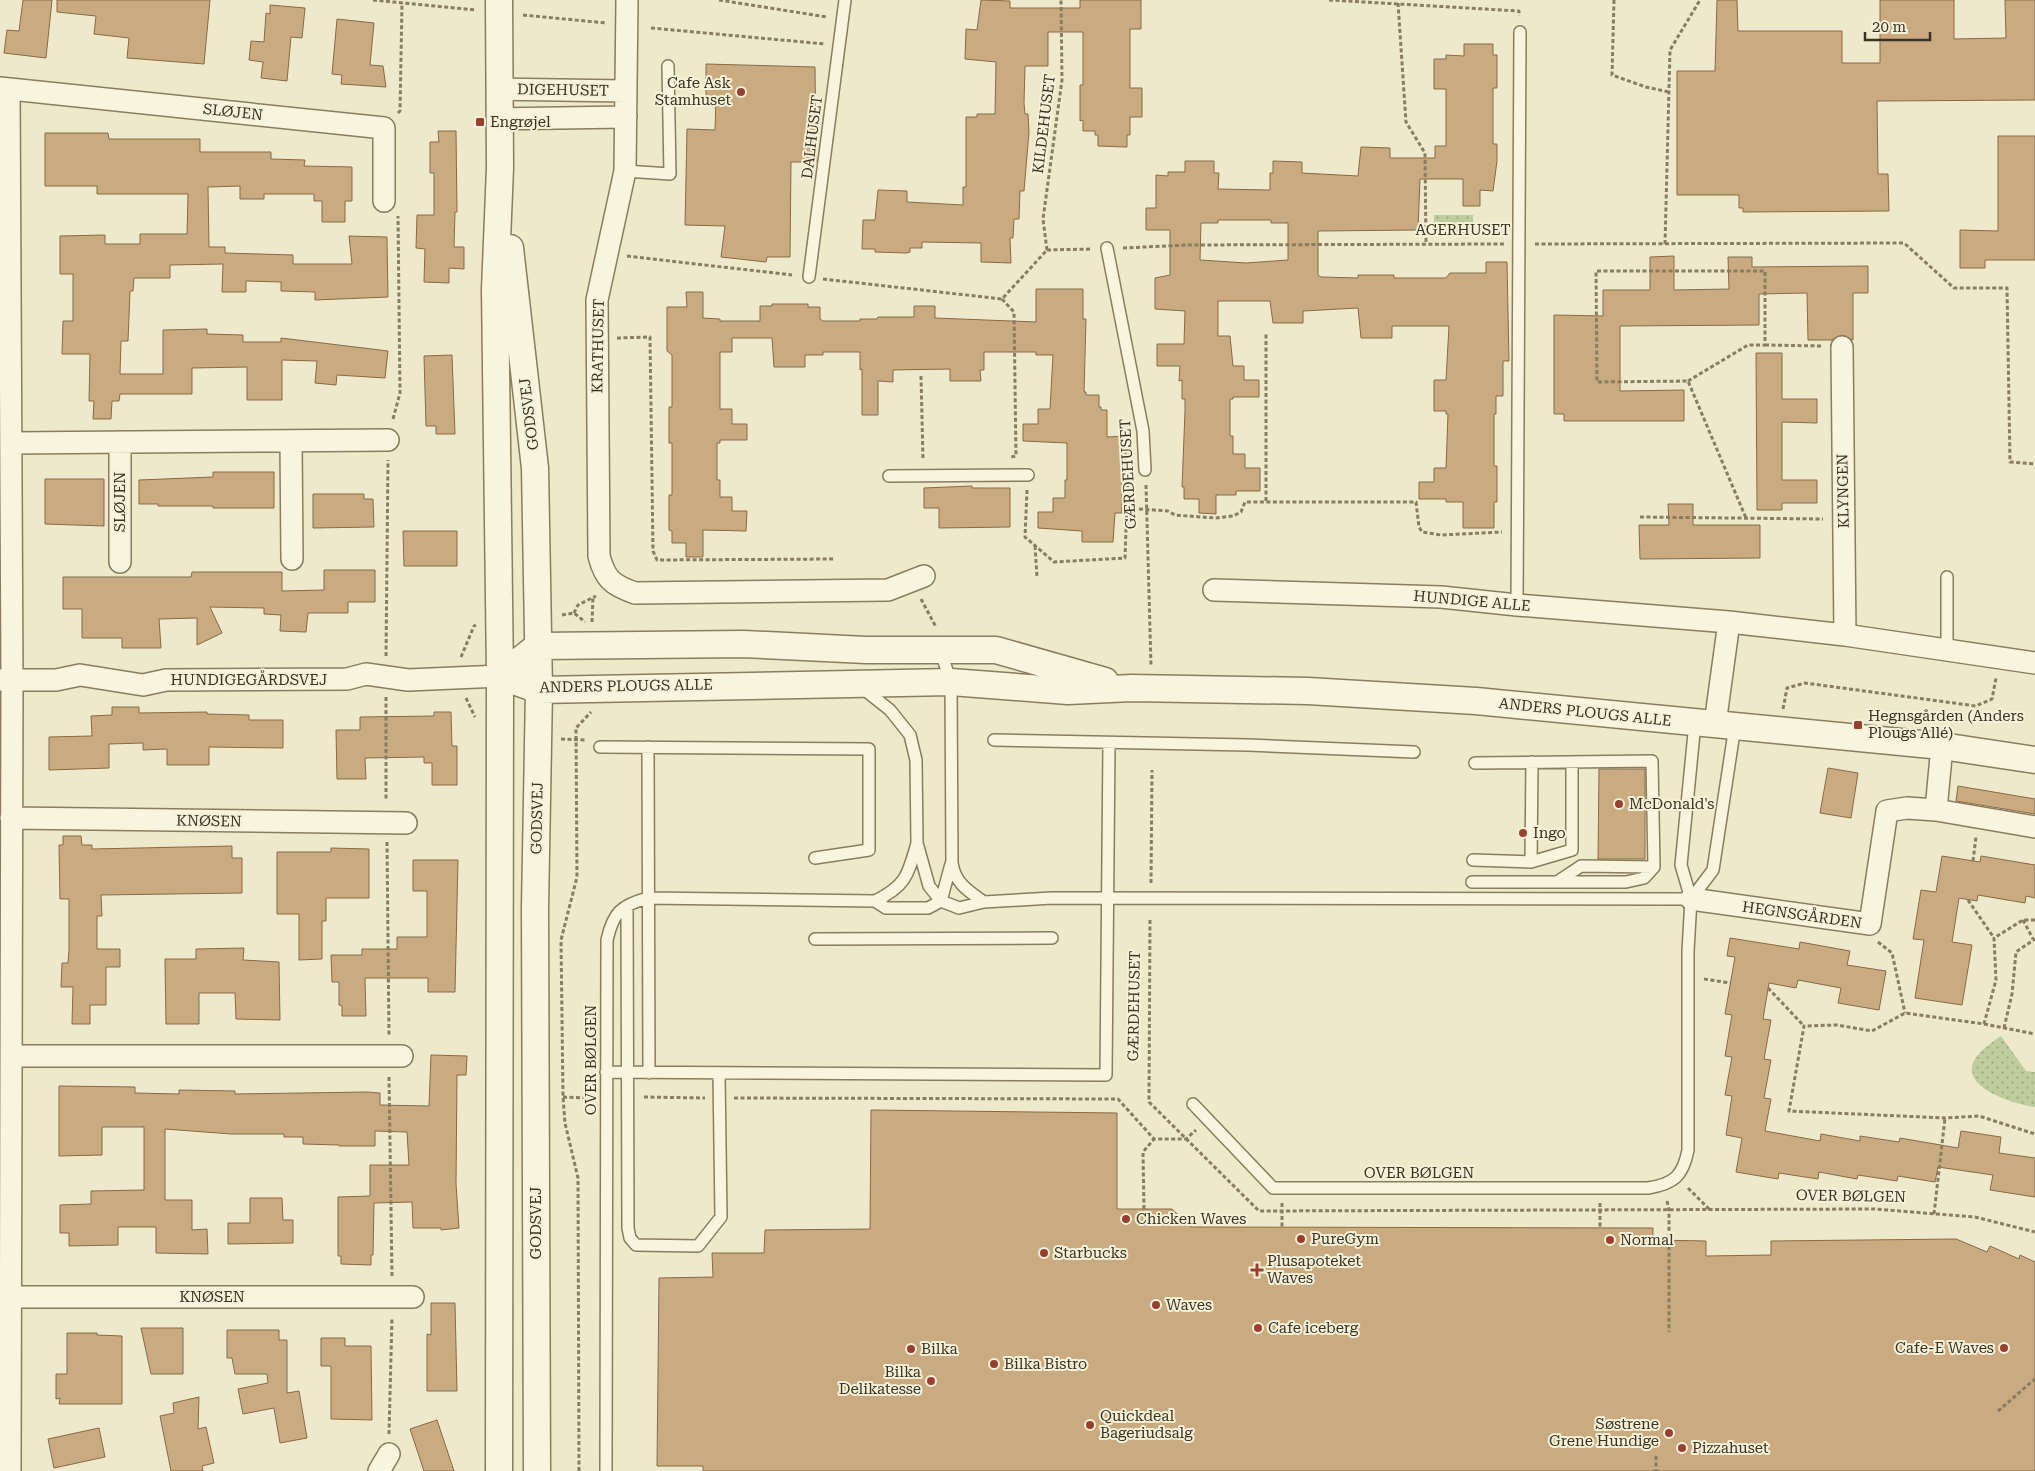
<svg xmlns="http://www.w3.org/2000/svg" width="2035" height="1471" font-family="'Roboto Serif',serif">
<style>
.green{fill:url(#green-dots)}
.building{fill:#caab81;stroke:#886a45;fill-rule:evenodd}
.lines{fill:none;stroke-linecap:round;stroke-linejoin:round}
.service-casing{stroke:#8a7c5f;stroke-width:14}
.minor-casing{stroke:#8a7c5f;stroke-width:24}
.tertiary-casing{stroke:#8a7c5f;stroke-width:29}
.path{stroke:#8a7c5f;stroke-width:3;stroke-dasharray:4 2.5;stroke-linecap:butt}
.service{stroke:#f8f4dd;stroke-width:11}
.minor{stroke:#f8f4dd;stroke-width:21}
.tertiary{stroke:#f8f4dd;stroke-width:26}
.poi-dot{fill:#974031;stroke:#f5f1d9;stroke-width:2}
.labels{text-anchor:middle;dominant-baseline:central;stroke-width:4;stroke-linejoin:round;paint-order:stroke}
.poi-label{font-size:15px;fill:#3b3221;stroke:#f5f1d9;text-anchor:start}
.street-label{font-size:15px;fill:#3b3221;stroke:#f5f1d9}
</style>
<defs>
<pattern id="green-dots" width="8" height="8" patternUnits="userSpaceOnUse" patternTransform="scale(1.25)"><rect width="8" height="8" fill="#bfcc9e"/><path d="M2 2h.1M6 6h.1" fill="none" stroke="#9ca680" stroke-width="1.8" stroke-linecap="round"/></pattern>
</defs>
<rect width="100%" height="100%" fill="#eee9ca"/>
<path class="green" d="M1434,215H1473V235H1434Z
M2001,1036L2026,1071L2035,1072V1107C2015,1104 1958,1088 1975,1059C1980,1050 1993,1042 2001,1036Z"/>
<path class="building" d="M23,0H52L46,58L4,53L7,30L19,31Z
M57,0H210L204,64L127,58L129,38L94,34L96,16L57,12Z
M981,0L1010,1V8H1080V0H1141V29H1130V88H1142V117H1130V135H1127V147L1098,146V135H1095V131H1083V120L1080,121V85H1083V32H1048V66H1025L1024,103L1025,114H1028L1029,132L1024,191H1020L1019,219H1014L1013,238H1010L1011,263L981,262V243L922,242V248H910V252L907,253L875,252V249H862L863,220H875L878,190L907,191V202L963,205V187H966V117H977V114H995L996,62L965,59L966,29L977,30Z
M1717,0H1737L1738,31H1842V63H1880V0H1954V39L2006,38L2005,0H2035V100L1877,101L1878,174H1888L1889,211L1743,212V208H1739V195H1677V71H1715Z
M270,5L305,8L302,38L291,37L287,81L261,78L263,62L249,60L251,41L264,42L266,13L270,14Z
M337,19L374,23L370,65L383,66L386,87L341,84L342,75L332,74Z
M1464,44H1493V55H1497V88H1493V144H1497V161L1493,191L1480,190V206H1463V179H1420L1418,230L1318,231V275L1321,277L1358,278V275H1394V278H1446L1450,273H1486V262H1507L1509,361H1503V396H1496V414H1494V466H1497V502H1494V528H1463V502H1446V499H1419V482H1434V468H1446L1448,414H1446V411H1434V380H1446L1449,326H1392V338H1361L1358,308L1303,311V323H1273L1270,301H1218V336H1230L1233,366H1244V380H1259V397H1233V399H1230V436H1233V454H1245V468H1260V491H1236V495H1216V514L1199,513V499H1184V487H1182L1185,411V399H1182V380L1179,381L1180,366H1157V344H1184L1185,311L1155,309V278L1170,275V230H1146V208H1156V175L1168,176V172H1185V161H1214V173H1219L1218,189L1270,190V173H1273V161L1302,162V173L1358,176L1361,147L1390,148V158H1435V146H1446V89H1434V59H1446V55L1464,56ZM1218,220H1271V223H1288V260L1246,263L1200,260L1201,223H1218Z
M706,64L815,67L816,162H791L790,257H767L766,262L721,257L725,226L685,225L687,129L715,130L716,98L706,97Z
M438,131H456L457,212H455L454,247H464V269L449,268V283L424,282L425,249L416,248L417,215H434V173H430V142H439Z
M45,133H108L109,139H200V152H271V159L305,160L304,166L352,167V201H345V222H322V201H314V194H264V199H240V186L208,187L209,247H225V253L293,255V264H352L349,236L387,237L388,297L315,300V292L281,291V282L246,281V292H222L223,264L170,265V278H134L133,291H130L128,341H121L120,374H163V330L207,329V334L243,335V342H281V338L388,351L385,378L337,375L336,385L315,383L317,361L282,360V400H247V367L192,368V394H120L119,401H112L111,419H93L94,401H89L90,354H62L63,321H73V274H60V236L105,235V244H140V234H187L188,194H97V186H45Z
M1998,136H2035V260H1985V268H1960V230L1998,231Z
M1674,256V290L1729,289L1728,257H1752V267L1868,266V293H1853V340L1842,335L1832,340H1808L1807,293L1759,294V325L1620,326V391L1684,390V421H1564V414H1554V315L1603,316V290H1650V257Z
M1036,289H1083V319H1086L1084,392H1086V395H1099V407H1101V410H1107V437L1126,436V482H1122V513H1115L1113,542H1082V531L1038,528V512H1053V498H1065V480H1067V443L1023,441V424H1038V409H1050L1053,355H1036V352H984V370H980L981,381H950V369L893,370V382L878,381V415H862V369L860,370V352H823V355H805V367H774L772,338H732V352H720V409H732V424H747V440H720V443H717V480H720V497H732V511H747L746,531L703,530V557H686V543H672V531L669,530V495H672V443H669V407H672V355L667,351V307H687L686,292H703V318L720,319V321H760V306H772V304H808V307H820V319L823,321H860V319H877L878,317H914V306H935V318L1036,322Z
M1756,353H1782V399H1817V423L1782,422V480H1817V503H1782V510H1757Z
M452,355L455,434H436V426H426L424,356Z
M213,472H274V508H213V506H158V504H139V480L213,477Z
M45,479H104V526L45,524Z
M972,486V488H1010V527L939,528V508H924V488Z
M313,494H364V499H373L374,527L313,528Z
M1668,504H1693V525H1760V558L1640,559L1639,525H1669Z
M403,531H457V566H404Z
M324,570H375V602H348V613H308L306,632L280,631L281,615L264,614V608L210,607L222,633L197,645V618L159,619L161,648H122V638H82V609H63V577H191L192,572H282V591L324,590Z
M112,707H139V713L207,712V714L249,715V720H283V748L209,747V765H167V749L143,750V743L109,744V768L49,770V737L92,736L91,716L112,715Z
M434,712H451L452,746H457V785H432V763H424V757L365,758L366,779H337L336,730H360V717L434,716Z
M1828,768L1858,773L1851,818L1820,813Z
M1599,769H1645V859H1598Z
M1958,786L2035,799V814L1956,801Z
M63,836H81L82,845H92V849L232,846V858H242V893L101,895L102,916H97V949H120V967H106V1005H90V1024H72L73,987H61L62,963H68L69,950V899H60L59,845H63Z
M331,848L369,849V898H326V921H322V959L299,960V914H277V852H331Z
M1942,856L1980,862L1981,856L2035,865V898L2026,896L2025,903L1978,895L1977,901L1959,898L1952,942L1972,945L1962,1005L1915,998L1924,940L1913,939L1921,890L1936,892Z
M413,860H458L455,992H428V978H365L366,1016H342V1006L339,1005V982H332L331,955H362V949H397V937H427V891H413Z
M1730,938L1799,949L1800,942L1850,951L1847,965L1886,971L1879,1010L1838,1003L1841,988L1798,980L1796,988L1769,983L1763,1019L1771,1020L1764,1059L1771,1060L1764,1098L1771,1099L1765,1131L1820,1141L1821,1134L1860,1141V1136L1899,1142L1900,1138L1958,1148L1961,1131L2001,1137L1999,1153L2035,1158V1197L1990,1190L1993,1175L1938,1167L1935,1182L1898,1176L1897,1181L1858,1175L1857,1179L1819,1172L1818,1179L1779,1173L1778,1179L1736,1172L1742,1138L1726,1135L1732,1096L1725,1095L1732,1057L1725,1056L1732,1015L1725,1014L1735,957L1727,956Z
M244,948L243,960L279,962L280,1020L236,1019L235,993H199V1024H166L165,959H196V949Z
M431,1055L467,1056L466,1075H457L456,1184L459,1228L441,1230V1228H413L412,1202L374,1203L373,1255H371V1265L341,1264V1256H338V1197L370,1196V1165H409L407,1132L375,1131V1146H339V1145L303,1144V1137H284V1134H231L165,1129V1200H192V1230L207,1229L208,1254L156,1253V1227H118V1245L69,1246V1233H60V1205L91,1204V1191L144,1190V1127H102V1155L59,1156V1086L135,1087V1093L179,1094V1090L235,1091V1094L367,1092L380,1093V1105L429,1106Z
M871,1110L1117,1113V1209H1172L1191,1227L1653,1228V1240L1706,1241V1256L1771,1255V1241L1956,1239L1987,1252L1990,1246L2019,1259L2020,1255L2035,1262V1471H703V1466H657L659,1278L713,1277L712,1253H764L765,1230L870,1229Z
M250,1198H282L283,1220H293V1243L228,1244V1223H250Z
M431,1303H455L457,1391H427V1334L431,1335Z
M141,1328H183V1374H151Z
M227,1330H279V1340H287V1393L299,1391L307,1438L280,1443L274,1408L243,1414L238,1389L268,1383L267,1374H235L232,1358H227Z
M67,1333H97V1335L122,1336V1404H59L60,1398L56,1399V1374H67Z
M321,1338H345V1346H371L372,1420L331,1419V1366H321Z
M199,1397L198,1429L206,1427L214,1463L202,1466L203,1471H171L160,1416L174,1413L173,1403Z
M437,1420L454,1471H424L410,1429Z
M99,1428L105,1457L54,1468L48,1439Z"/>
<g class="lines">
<g class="service-casing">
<path id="service" d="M625,171L670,174L668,66
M1107,248L1143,431L1145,470
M809,277L845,0
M889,476L1028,475
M1947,577V650
M1517,605L1520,32
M940,650L951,682L952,863C955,883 968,891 984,902
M861,687L890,710L910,735L916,760L917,843L929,886L941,901L959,908L984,902L1052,898L1691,899
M994,740L1248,745L1414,752
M600,747L869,749V850L815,858
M648,747L649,1073
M1473,860L1531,862L1532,762
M1531,862L1572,850V762
M1472,882H1626L1644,878L1654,867L1652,761L1475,763
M1557,882L1581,866L1654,867
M1691,899L1713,870L1735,726
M875,901L886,908H928L941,901L951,864
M627,906L628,1228L630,1238L636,1245L698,1246L721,1217L719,1073
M815,939L1052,938
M606,1072L1106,1075L1109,743
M1193,1104L1273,1188H1648C1674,1184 1683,1176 1688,1150V951L1691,899L1681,865L1695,723
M606,1471L607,940C613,913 621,905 648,898L875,901C906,886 908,875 917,843"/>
</g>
<g class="minor-casing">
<path id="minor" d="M627,0L625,171L597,300L599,556C605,579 612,585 635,593L888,590L924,576
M0,88L384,128V201
M9,89L12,680L10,1471
M499,89L626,91
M500,119L626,117
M1842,347L1845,635
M291,441L292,559
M120,442V562
M11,443L388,440
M1214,590L1441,597L1517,605L1729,622L1845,635L2035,663
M0,680H56L80,675L143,685L166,680L347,679L366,674L408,680L500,676
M1715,724L1729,622
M1942,746L1936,810L2035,827
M11,818L406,823
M1691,899L1870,924L1887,811L1907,808L1936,810
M11,1056H402
M11,1297H413
M379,1471L389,1454"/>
</g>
<g class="tertiary-casing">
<path id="tertiary" d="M510,248L535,468L539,690L535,908L537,1471
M500,676L539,690L951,682L1068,691L1132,688L1308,691L1476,701L1942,746L2035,760
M500,676L538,646L744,644L866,650H996L1105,681
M499,1471L500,676L495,289L500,168L499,0"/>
</g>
<path class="path" d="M373,0L476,10
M719,0L827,17
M1329,0L1519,11V16
M1614,0L1612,75L1646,87L1669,92
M1398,3L1406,122L1425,153L1426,244
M523,15L606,23
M651,28L825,44
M398,113L400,111L402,3
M1535,244L1904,243L1954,288H2007L2010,462L2035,464
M1665,244L1670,50L1700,0
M1123,248L1187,245L1504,244
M1047,250L1092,249
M1047,250L1043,219L1062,80L1061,0
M627,256L792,275
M823,279L1002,299L1047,250
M1002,299L1014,312L1016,456L1011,457
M617,338L650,337L653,551L657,560L835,559
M1765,345L1822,346
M921,376L923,460
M1688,381L1748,345H1765V271H1596L1597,382L1688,381L1746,518
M393,419L400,393L398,216
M1146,485L1151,666
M1027,490L1025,537L1054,562L1125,558L1128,474
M1266,501V333
M1126,508L1168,511L1175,515L1215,518L1233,516L1241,512L1245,502H1416L1419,527L1422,532L1441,535L1502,532
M1640,517L1823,519
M1035,546L1037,577
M921,599L936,627
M574,613L578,605L596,596
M562,615L574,613L585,622
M592,622L593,597
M386,656L388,460
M461,657L474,626L476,625
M386,697V801
M466,698L475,717
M1783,709L1787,688L1805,683L1976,706L1992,699L1996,678
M561,739L587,740
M387,842L389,1036
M1973,861L1976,837
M1151,883L1152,770
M1968,900L1994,938
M1150,920L1149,1102L1259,1211L1874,1209L1975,1217L2035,1232
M2023,920L2033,939
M2035,920H2023L1994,938L1996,980L1984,1024L1905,1013L1872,1031L1837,1025L1804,1026L1789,1111L1945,1118L1979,1116L2035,1134
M1878,942L1892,953L1905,1013
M1704,979L1730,983
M1768,988L1804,1026
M1984,1024L2035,1034
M2004,1028L2012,994L2016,952L2035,939
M389,1077L392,1276
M563,1097L590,1098
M644,1097L705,1098
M734,1098L1118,1099L1154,1139H1186L1196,1130
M1688,1188L1710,1210
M1667,1201L1669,1210V1332
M1282,1203V1227
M1600,1203V1228
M1144,1209L1143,1152L1154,1139
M1934,1214L1945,1118
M1998,1411L2035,1379
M389,1434L392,1317
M1656,1456V1471
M579,1471L578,1178L565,1123L563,1097L561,940L577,877L576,728L591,712"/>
<use href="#service" class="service"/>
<use href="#minor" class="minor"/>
<use href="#tertiary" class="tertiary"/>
</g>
<g class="poi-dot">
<circle cx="741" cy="92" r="5"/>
<rect x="475" y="117" width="10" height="10" rx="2.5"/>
<rect x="1853" y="720" width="10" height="10" rx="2.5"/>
<circle cx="1619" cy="804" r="5"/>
<circle cx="1523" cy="833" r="5"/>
<circle cx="1126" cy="1219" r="5"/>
<circle cx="1301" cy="1239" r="5"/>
<circle cx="1610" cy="1240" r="5"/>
<circle cx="1044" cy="1253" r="5"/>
<path d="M1254.5 1262.5h5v5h5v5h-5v5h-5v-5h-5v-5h5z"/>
<circle cx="1156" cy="1305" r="5"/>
<circle cx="1258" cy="1328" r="5"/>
<circle cx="2004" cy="1348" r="5"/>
<circle cx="911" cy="1349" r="5"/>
<circle cx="994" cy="1364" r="5"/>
<circle cx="931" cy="1381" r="5"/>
<circle cx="1090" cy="1425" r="5"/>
<circle cx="1669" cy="1433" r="5"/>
<circle cx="1682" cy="1448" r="5"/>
</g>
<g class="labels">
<g class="poi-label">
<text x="731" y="83" text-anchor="end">Cafe Ask<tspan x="731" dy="17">Stamhuset</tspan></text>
<text x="490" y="122">Engrøjel</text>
<text x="1868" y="716">Hegnsgården (Anders<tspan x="1868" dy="17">Plougs Allé)</tspan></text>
<text x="1629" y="804">McDonald's</text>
<text x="1533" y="833">Ingo</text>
<text x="1136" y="1219">Chicken Waves</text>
<text x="1311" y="1239">PureGym</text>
<text x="1620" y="1240">Normal</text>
<text x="1054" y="1253">Starbucks</text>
<text x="1267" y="1261">Plusapoteket<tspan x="1267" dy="17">Waves</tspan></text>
<text x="1166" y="1305">Waves</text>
<text x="1268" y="1328">Cafe iceberg</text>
<text x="1994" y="1348" text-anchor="end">Cafe-E Waves</text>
<text x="921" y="1349">Bilka</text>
<text x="1004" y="1364">Bilka Bistro</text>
<text x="921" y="1372" text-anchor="end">Bilka<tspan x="921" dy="17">Delikatesse</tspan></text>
<text x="1100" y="1416">Quickdeal<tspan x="1100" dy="17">Bageriudsalg</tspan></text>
<text x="1659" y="1424" text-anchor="end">Søstrene<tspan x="1659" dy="17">Grene Hundige</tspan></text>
<text x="1692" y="1448">Pizzahuset</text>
</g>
<g class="street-label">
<text transform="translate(563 90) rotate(1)">DIGEHUSET</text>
<text transform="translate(233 112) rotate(6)">SLØJEN</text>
<text transform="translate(1044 124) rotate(-83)">KILDEHUSET</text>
<text transform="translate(812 137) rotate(-83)">DALHUSET</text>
<text x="1463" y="230">AGERHUSET</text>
<text transform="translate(598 346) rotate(-89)">KRATHUSET</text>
<text transform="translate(529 414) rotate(-97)">GODSVEJ</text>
<text transform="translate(1128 474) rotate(-93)">GÆRDEHUSET</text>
<text transform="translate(1843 491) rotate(-91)">KLYNGEN</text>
<text transform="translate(120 502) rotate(-90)">SLØJEN</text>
<text transform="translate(1472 601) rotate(5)">HUNDIGE ALLE</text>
<text x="249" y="680">HUNDIGEGÅRDSVEJ</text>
<text transform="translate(626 686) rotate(-1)">ANDERS PLOUGS ALLE</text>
<text transform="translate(1585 712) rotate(6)">ANDERS PLOUGS ALLE</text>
<text transform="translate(537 818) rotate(-89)">GODSVEJ</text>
<text transform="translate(209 821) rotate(1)">KNØSEN</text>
<text transform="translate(1802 915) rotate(8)">HEGNSGÅRDEN</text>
<text transform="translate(1134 1006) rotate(-89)">GÆRDEHUSET</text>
<text transform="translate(591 1060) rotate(-90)">OVER BØLGEN</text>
<text x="1419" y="1173">OVER BØLGEN</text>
<text transform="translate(1851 1196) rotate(1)">OVER BØLGEN</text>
<text transform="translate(536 1223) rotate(-90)">GODSVEJ</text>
<text x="212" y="1297">KNØSEN</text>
</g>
</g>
<path d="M1865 32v8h65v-8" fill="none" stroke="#3b3221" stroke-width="2.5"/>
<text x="1872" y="32" font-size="15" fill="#3b3221" stroke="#f5f1d9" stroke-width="4" paint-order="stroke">20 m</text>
</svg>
